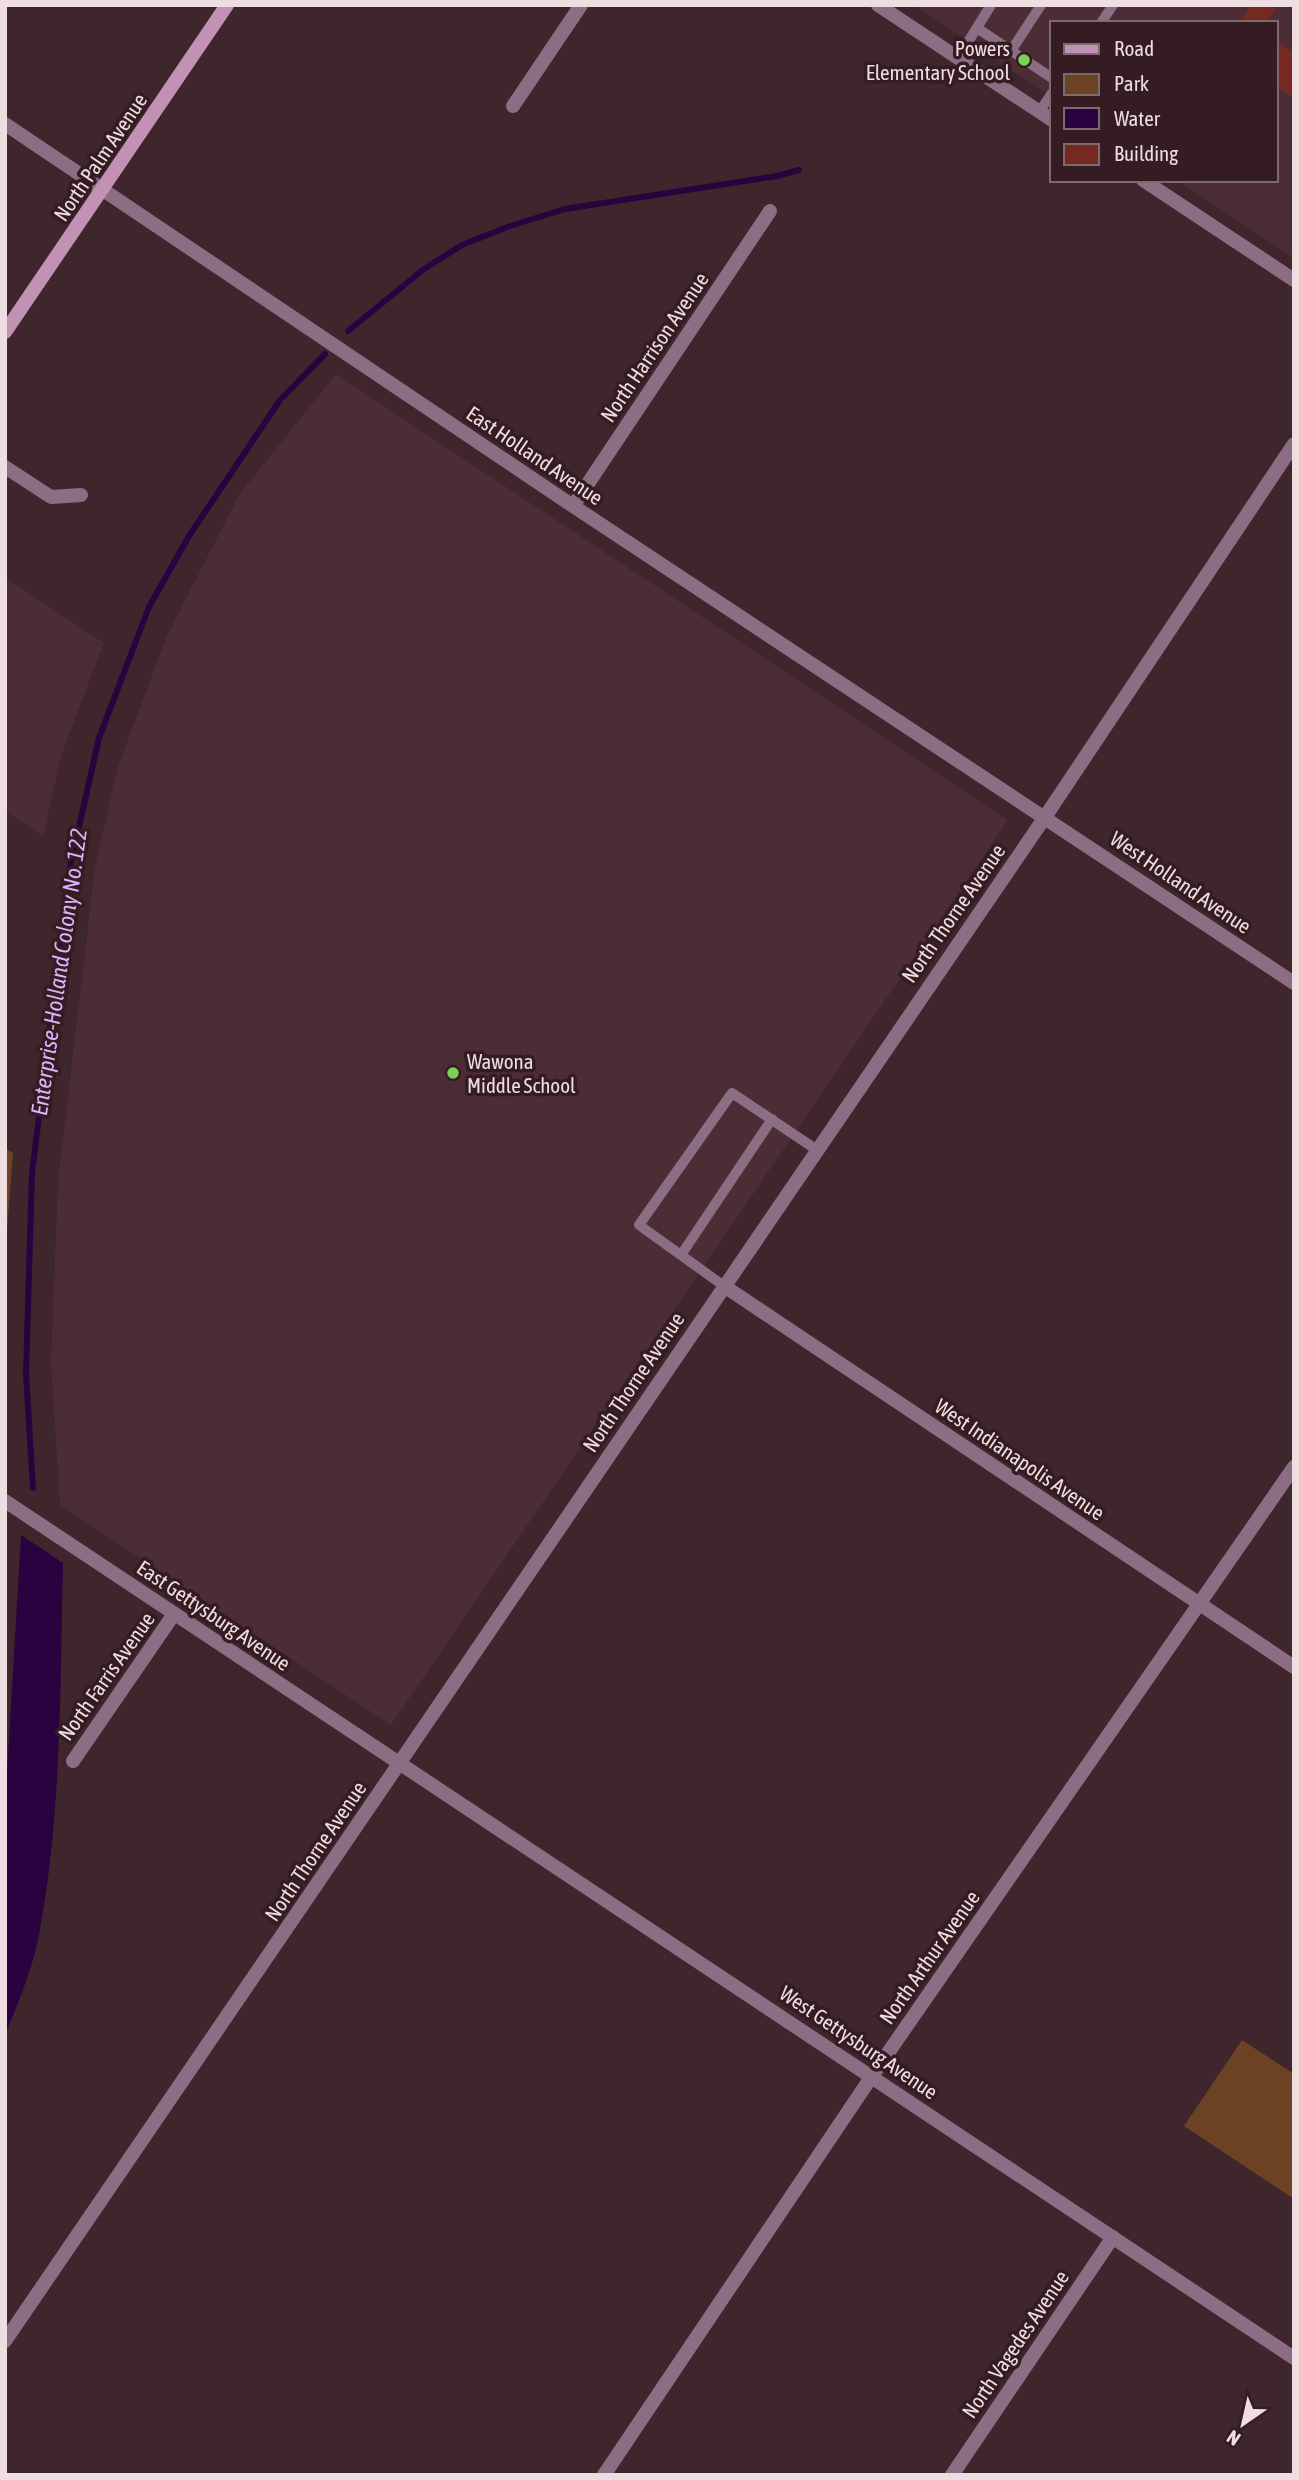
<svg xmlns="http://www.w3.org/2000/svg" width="1299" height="2480" font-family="'Asap Condensed',sans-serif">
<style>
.built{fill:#4c2d36}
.green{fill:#6b4324}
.water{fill:#2a0240}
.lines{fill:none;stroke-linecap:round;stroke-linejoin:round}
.stream{stroke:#2a0240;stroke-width:6}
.building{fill:#752920}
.service{stroke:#8c6e84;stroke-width:10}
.minor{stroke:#8c6e84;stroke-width:14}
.secondary{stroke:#c292b5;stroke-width:14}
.poi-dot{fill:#7bd156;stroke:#341c22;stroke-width:2.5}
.labels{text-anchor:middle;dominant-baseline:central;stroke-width:7;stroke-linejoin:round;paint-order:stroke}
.poi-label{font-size:21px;fill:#eedde1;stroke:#341c22;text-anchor:end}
.street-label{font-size:21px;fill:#eedde1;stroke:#341c22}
.water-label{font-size:23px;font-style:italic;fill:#dbb2fc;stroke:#341c22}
</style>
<rect width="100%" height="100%" fill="#3e262c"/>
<path class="built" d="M914,5H1294V258L1177,180H1276V23H1052V97Z
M336,374L1008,820L391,1725L60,1505L51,1362L58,1182L95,868L117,770L166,638L239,495Z
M5,577L104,643L62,753L43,836L5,811Z"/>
<path class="green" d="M5,1148L13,1153L5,1257Z
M1242,2040L1294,2074V2199L1184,2126Z"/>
<path class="water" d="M21,1535L63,1563C60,1688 62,1817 38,1940C31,1973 17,2005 5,2036V1808Z"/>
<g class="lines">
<path class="stream" d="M348,331L424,269L462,245L510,226L565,209L777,176L799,170
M33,1488L26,1373L32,1173L70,867L99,738L149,607L189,536L280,400L325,354"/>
</g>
<path class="building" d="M1251,5H1278L1266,23H1239Z
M1276,41L1294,53V98L1276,86Z"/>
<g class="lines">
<path class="service" d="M1101,23L1113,5
M977,28L1052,78
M1011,51L1041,5
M958,58L991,5
M1039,112L1052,93
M681,1255L772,1119
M724,1286L639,1225L732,1093L817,1150"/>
<path class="minor" d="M878,5L1052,120
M513,106L581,5
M5,124L573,506L1294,983
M1143,180L1294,280
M5,467L51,497L81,495
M573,506L770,211
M724,1286L1294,1667
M5,1501L1294,2358
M73,1761L174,1614
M5,2341L1045,817L1294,444
M604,2475L872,2076L1294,1467
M952,2475L1113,2237"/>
<path class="secondary" d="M5,332L227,5"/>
</g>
<g class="poi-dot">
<circle cx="1024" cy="60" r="7"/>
<circle cx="453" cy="1073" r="7"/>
</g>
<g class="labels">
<g class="poi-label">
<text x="1010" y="48">Powers<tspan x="1010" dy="24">Elementary School</tspan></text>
<text x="467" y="1061" text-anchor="start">Wawona<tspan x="467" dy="24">Middle School</tspan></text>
</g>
<g class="street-label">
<text transform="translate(100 157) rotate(-56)">North Palm Avenue</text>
<text transform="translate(654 347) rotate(-56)">North Harrison Avenue</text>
<text transform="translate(535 455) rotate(34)">East Holland Avenue</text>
<text transform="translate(1181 882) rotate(34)">West Holland Avenue</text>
<text transform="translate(953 913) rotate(-55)">North Thorne Avenue</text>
<text transform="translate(633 1382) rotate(-56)">North Thorne Avenue</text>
<text transform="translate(1020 1459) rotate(34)">West Indianapolis Avenue</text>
<text transform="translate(214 1615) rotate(34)">East Gettysburg Avenue</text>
<text transform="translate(106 1676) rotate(-55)">North Farris Avenue</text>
<text transform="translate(315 1851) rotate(-56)">North Thorne Avenue</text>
<text transform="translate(929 1957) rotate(-55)">North Arthur Avenue</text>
<text transform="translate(859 2042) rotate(34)">West Gettysburg Avenue</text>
<text transform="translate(1015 2344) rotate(-56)">North Vagedes Avenue</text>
</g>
<g class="water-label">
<text transform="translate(59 972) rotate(-82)">Enterprise-Holland Colony No. 122</text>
</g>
</g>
<rect width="1299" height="2480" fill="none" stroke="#eedde1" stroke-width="14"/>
<rect x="1050" y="21" width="228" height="161" fill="#341c22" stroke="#7e696e" stroke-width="2"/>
<rect x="1064" y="44" width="35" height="10" fill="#c292b5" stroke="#7e696e" stroke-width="2"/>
<text x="1114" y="56" font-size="21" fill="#eedde1">Road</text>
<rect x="1064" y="74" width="35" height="21" fill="#6b4324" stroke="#7e696e" stroke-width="2"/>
<text x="1114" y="91" font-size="21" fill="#eedde1">Park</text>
<rect x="1064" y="108" width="35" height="21" fill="#2a0240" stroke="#7e696e" stroke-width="2"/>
<text x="1114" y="126" font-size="21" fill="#eedde1">Water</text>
<rect x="1064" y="144" width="35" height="21" fill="#752920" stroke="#7e696e" stroke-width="2"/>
<text x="1114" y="161" font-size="21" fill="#eedde1">Building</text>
<g transform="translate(1243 2424) rotate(214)" stroke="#341c22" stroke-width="5" paint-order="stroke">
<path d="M0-5L12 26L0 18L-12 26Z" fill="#eedde1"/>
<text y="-10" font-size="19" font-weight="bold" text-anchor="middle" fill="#eedde1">N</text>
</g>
</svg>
